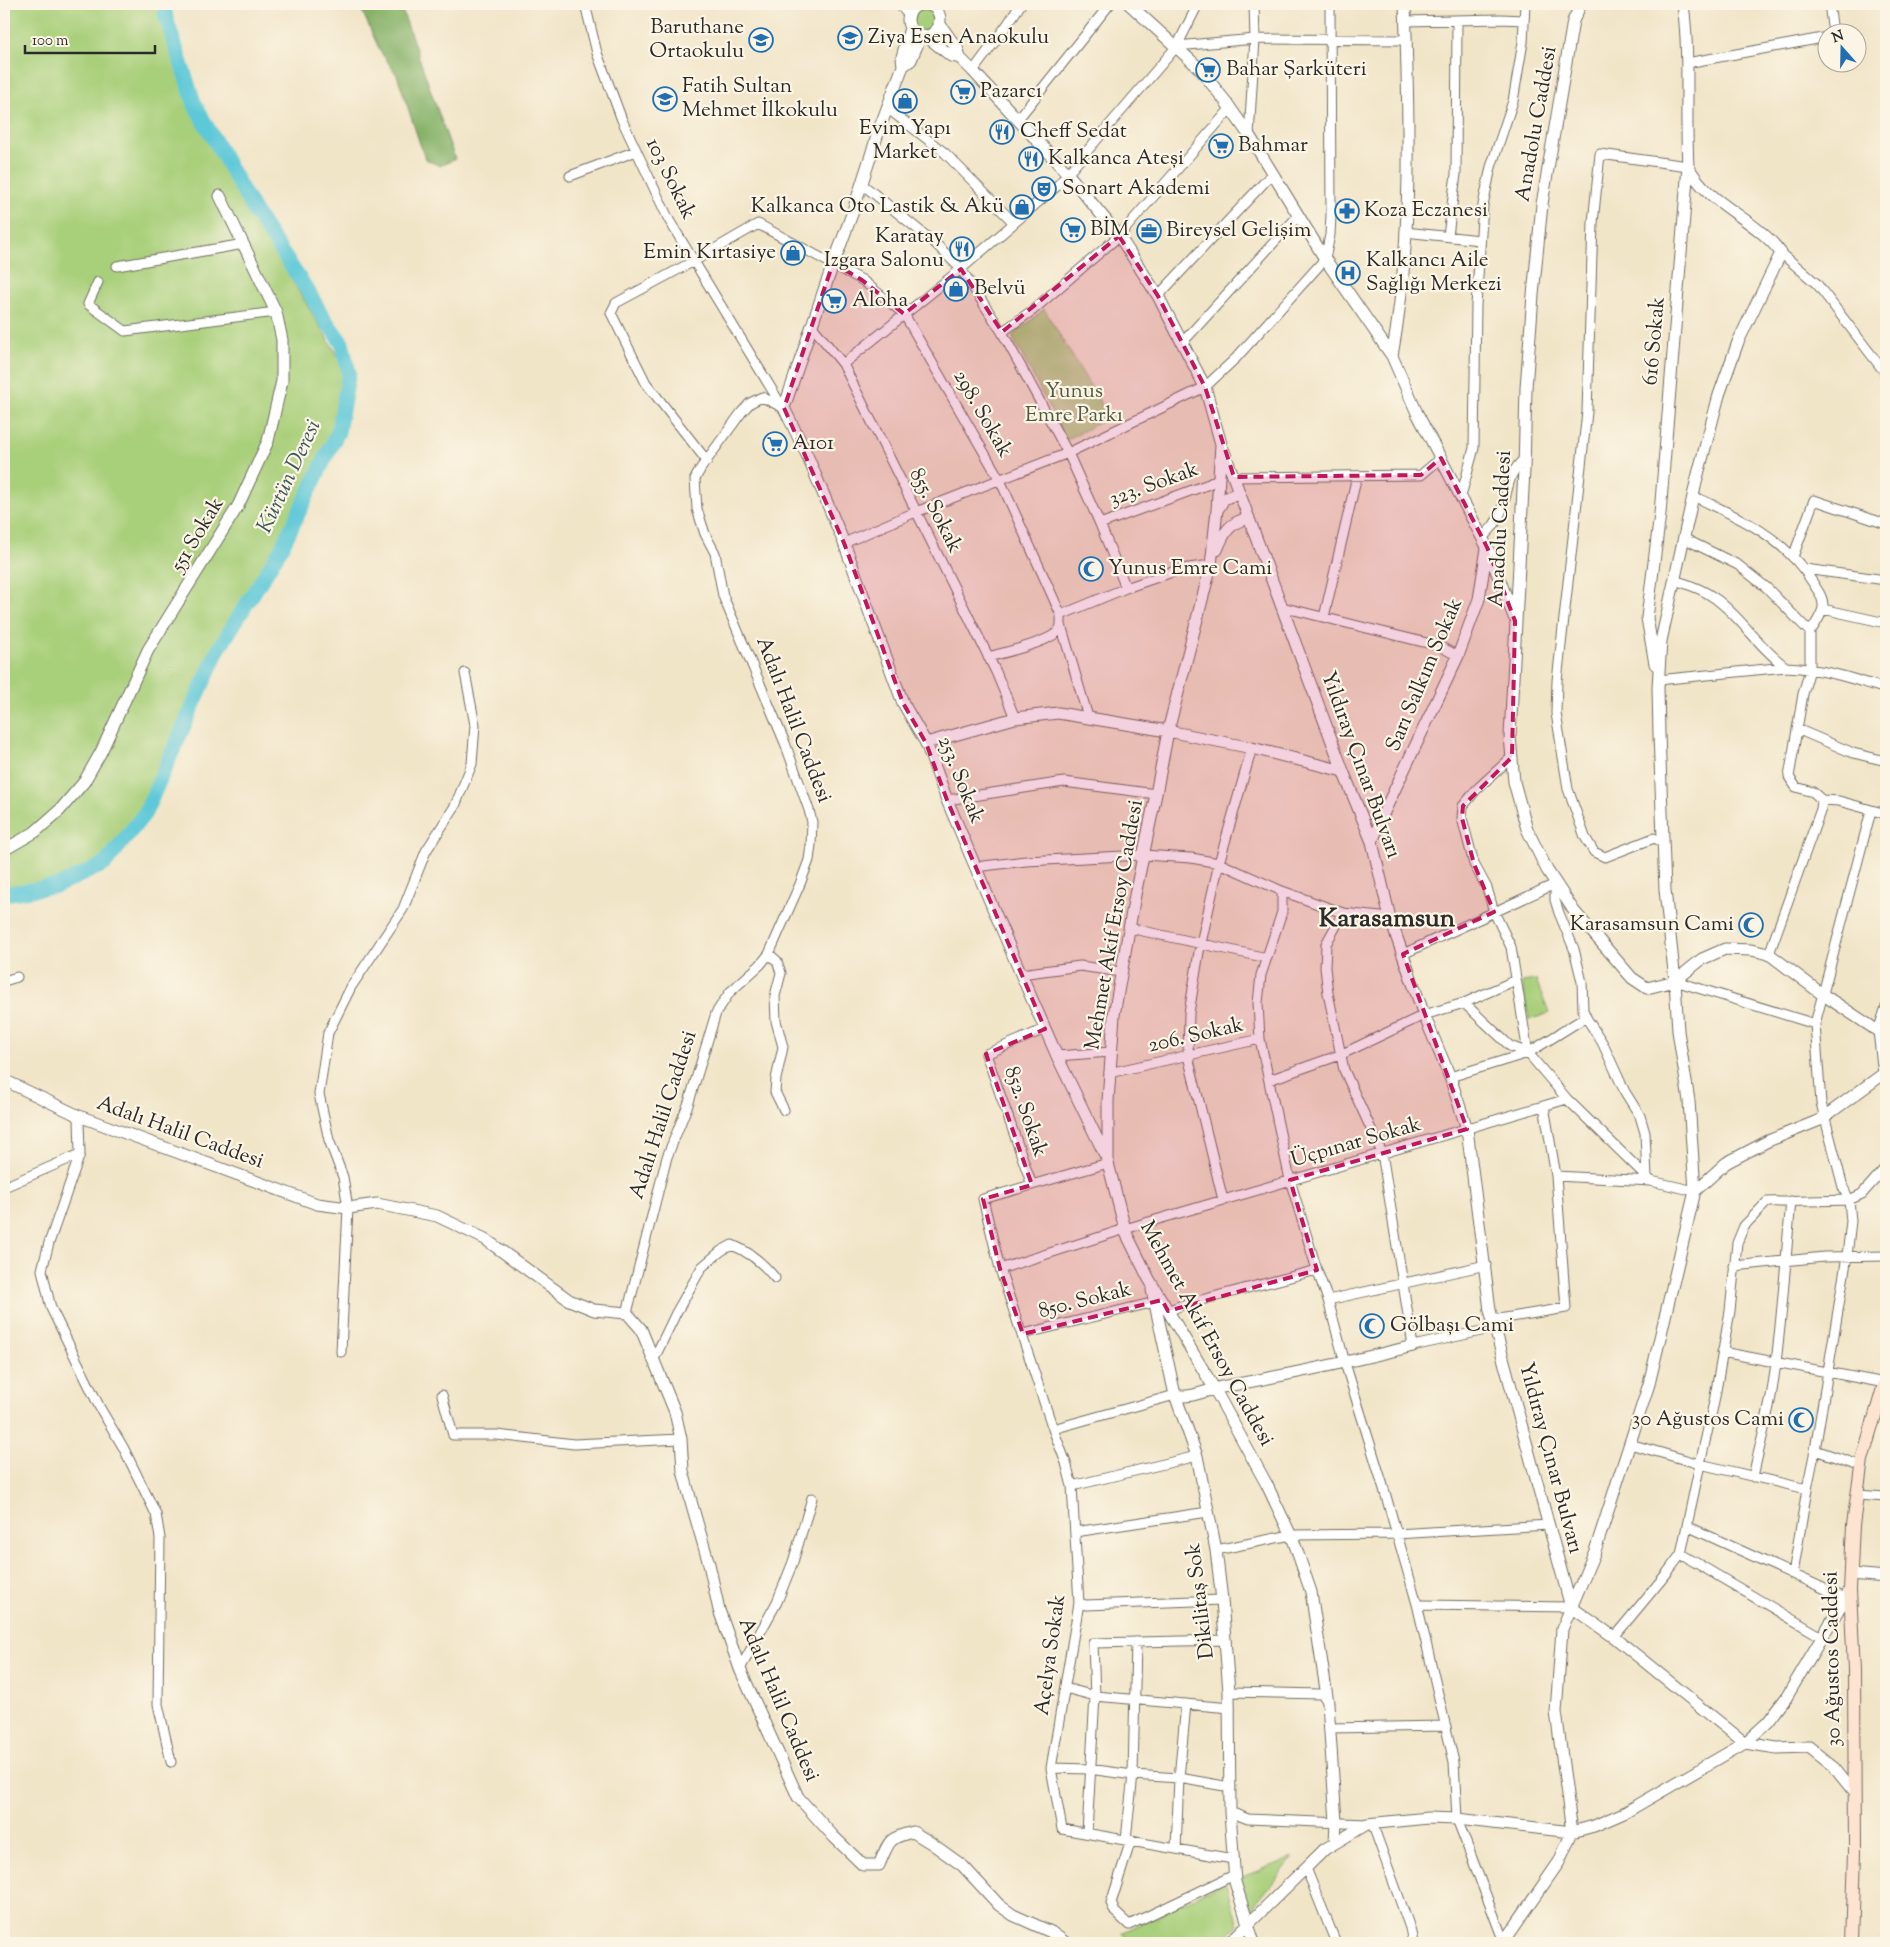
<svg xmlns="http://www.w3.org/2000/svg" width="1890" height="1947" font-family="'Sorts Mill Goudy',serif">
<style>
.green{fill:#a8cf79;stroke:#6a7d52}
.forest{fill:#86b269;stroke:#586e4a}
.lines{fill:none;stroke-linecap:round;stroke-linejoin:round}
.river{stroke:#5dc8d8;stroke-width:15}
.minor-casing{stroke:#706c62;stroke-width:11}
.tertiary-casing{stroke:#706c62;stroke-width:13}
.secondary-casing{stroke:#706c62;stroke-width:14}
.minor{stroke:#fff;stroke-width:9}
.tertiary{stroke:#fff;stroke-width:11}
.secondary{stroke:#fde4d1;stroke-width:12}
.marked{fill:#c2185b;fill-opacity:0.2;stroke:#c2185b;stroke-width:4;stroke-dasharray:10 6;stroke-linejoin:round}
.labels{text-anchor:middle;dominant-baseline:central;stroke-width:4.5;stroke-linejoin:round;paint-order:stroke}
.poi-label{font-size:21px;fill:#2b2b2b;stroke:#fcf5e5;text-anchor:start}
.street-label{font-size:21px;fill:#2b2b2b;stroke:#fcf5e5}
.park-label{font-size:21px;fill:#505c42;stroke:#fcf5e5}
.water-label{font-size:22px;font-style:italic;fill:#3a5a5f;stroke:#fcf5e5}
.district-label{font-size:26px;font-weight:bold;fill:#2b2b2b;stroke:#fcf5e5}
</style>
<rect width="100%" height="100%" fill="#fcf5e5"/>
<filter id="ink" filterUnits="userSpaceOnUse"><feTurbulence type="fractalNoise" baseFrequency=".02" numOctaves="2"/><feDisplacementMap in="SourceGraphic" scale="10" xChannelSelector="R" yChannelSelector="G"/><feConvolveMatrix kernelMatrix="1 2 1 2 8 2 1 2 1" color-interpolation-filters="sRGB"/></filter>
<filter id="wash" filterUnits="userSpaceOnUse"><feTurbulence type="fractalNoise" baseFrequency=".0096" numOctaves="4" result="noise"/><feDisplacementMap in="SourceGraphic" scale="20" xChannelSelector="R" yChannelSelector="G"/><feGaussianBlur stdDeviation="1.12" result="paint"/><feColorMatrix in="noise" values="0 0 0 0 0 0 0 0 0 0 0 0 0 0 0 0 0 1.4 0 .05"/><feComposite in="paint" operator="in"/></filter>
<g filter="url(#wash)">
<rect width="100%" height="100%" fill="#f1e5c8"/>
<path class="green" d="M4,4H163L195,105L227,172L345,368L338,432L218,650L145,813L105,864L57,886L4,893Z
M912 20a11 11 0 1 1 22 0a11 11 0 1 1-22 0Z
M1044,309L1109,417L1066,440L1012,336Z
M1536,980L1549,1013L1529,1020L1522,982Z
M1293,1858L1249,1912L1239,1878Z
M1226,1881L1238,1926L1218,1943H1133L1122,1933Z"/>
<path class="forest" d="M359,4H400L455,159L440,166L425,159L397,75L380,51Z"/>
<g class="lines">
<path class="river" d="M4,894L57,886L105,864L145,813L218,650L282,547L338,432L349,373L342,343L323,317L308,291L254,211L195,105L166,18L164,4"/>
</g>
</g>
<g filter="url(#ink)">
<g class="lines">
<g class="minor-casing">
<path id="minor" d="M585,4L597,53L622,120L669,220L783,408
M1829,4L1833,32
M1405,21L1501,19L1524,20
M1177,46L1198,4
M1687,63L1828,37
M973,71L1007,25L1021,4
M887,108L945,153L1014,223
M1018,119L1110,4
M1249,135L1255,39L1254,4
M570,176L636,151
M862,184L936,244L961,269L1002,332L1068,453L1100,524L1126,588
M1405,232L1480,240
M1448,236L1456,174L1457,20
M1781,253L1817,284L1886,374
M117,266L244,244
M98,282L88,304L125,331L276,312
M1158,296L1273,173
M812,326L843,364L996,672L1015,718
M1002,332L1033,310L1119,236L1230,109
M1182,343L1298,216
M843,364L961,269L1058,185L1177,46L1255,39L1406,40
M707,461L646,383L611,313L616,303L694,261L758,224L862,280L904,314L1000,480L1061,615
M1234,477L1421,475L1441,458
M1461,496L1474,448L1476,305L1483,205L1491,167L1513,101L1523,42L1525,4
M1100,524L1209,484L1219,478
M1482,538C1490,530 1497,523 1501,512C1509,491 1506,475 1524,459
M1683,538L1738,565L1767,588L1810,632C1815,625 1821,616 1823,608C1824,598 1818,591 1813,583C1786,538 1739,517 1693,496
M844,543L911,514L1068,453L1205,387L1236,358L1325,259L1330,235L1331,215L1330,4
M1793,557L1814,500L1886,524
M1805,569L1886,580
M1674,580C1688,584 1703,589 1716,599C1742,618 1759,648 1786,667
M1282,607L1439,646L1458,656
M1823,609L1886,623
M1324,617L1357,476
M1061,625L1088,717
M988,657C1003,653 1051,642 1059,630C1062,626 1061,620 1061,615L1126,588L1181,569L1211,565
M1658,680L1786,667C1820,668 1854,679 1886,689
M1797,729L1853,753L1886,761
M1512,757L1477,789L1463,806L1462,818L1474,864L1487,888L1494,912L1511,947L1528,1053L1567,1099
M947,800L1064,782L1156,794
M1822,800L1839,801L1886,814
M1663,842L1654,838L1605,857L1594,852L1585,837L1568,789L1556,713L1557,681L1587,412L1593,223L1600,154L1688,166
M975,867L1026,861L1143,855L1191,858L1219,863L1282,891L1343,913L1390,918
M1343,913L1326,944L1325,968L1328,993L1344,1070L1382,1153L1413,1346L1495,1328
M1129,928L1267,958
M769,954L777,961L781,973L775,996L776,1021L783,1047L776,1079L775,1092L784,1110
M1403,954L1555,884V900L1559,913L1574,949L1582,982L1583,1010L1587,1019L1602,1042L1625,1092L1640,1116L1645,1133L1647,1177
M1769,954L1821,809L1822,800L1813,792L1796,787L1789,777L1803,694L1810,669V632
M1021,974L1080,966L1121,972
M1516,980L1464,1003L1510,1046L1528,1053L1586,1017
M4,981L17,977
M1675,981L1815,1024L1821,1103L1843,1187L1849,1200L1851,1221L1847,1256L1815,1450
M1815,1024L1871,811
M1260,1039L1290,1180L1317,1270L1328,1300L1345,1363L1384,1489L1417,1604L1454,1762L1457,1819L1504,1942
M1057,1056L1111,1052
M1109,1073L1260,1039L1258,1003L1261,975L1282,912V891
M1883,1074L1878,1031L1886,1007
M1450,1077L1528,1053
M1269,1080L1340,1055L1424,1015L1464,1003
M79,1116L80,1154L49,1243L42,1270L51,1308L100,1408L123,1447L156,1514L160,1538L158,1704L171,1762
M1108,1163L983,1199L1000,1269L1053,1429L1066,1463L1072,1486L1079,1603L1051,1768L1062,1829L1233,1859
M1556,1176L1651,1181
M1032,1185L986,1054L1045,1029
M4,1187L80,1154
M1223,1200L1188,1056L1189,1013L1199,952L1219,863L1252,748
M1734,1266L1824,1257L1886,1256
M1000,1269L1125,1229L1567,1099L1651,1181L1695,1191
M1328,1300L1486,1265
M1168,1311L1182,1305L1317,1270
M627,1313L667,1157L689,1102L716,1013L730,992L760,965L769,954L800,884L809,860L811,845L812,822L809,810L785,743L723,596L715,553L705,534L697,509L695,479L701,468L741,413L750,403L762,397L784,408
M1493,1320L1566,1308L1556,1176L1544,1106
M1023,1334L1155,1302
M341,1352L348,1208L343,1177L329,1140L319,1094L328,1033L351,987L403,909L426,851L455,806L472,764L475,725L465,673
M1722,1352L1885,1383
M653,1361L676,1313L702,1267L721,1251L732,1245C750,1252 763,1263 775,1278
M442,1395L453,1435H497L574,1444L681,1439
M1053,1429L1175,1395
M1862,1466L1815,1450L1807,1489L1700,1464L1714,1402L1730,1311L1737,1243L1744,1226L1767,1202L1849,1200L1862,1194L1886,1167
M1753,1477C1759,1448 1767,1420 1772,1391C1782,1328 1785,1264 1791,1201
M1072,1486L1197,1456
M1857,1495L1886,1497
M1687,1526L1845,1598
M1075,1532L1208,1512
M1216,1550L1291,1535L1396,1534L1549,1525
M1681,1554L1822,1637
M1793,1574L1807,1489
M1079,1603L1086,1605L1222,1600
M1422,1605L1571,1607
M1614,1637L1667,1573L1681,1554L1700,1464L1630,1444
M740,1669L777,1602L793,1562L812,1498
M1065,1688L1095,1696L1093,1643L1226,1640
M1229,1692L1322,1694L1328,1702
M1186,1704L1179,1778L1230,1787
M1329,1728L1446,1726
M1051,1768L1089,1769L1133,1775L1136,1642
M1230,1812L1248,1819L1367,1824
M1372,1823L1410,1928L1413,1943
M1087,1832L1095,1696L1230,1708
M1126,1839L1133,1775L1179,1778L1176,1849
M1131,1840L1111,1903L1115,1912L1129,1925L1234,1875
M1306,1868L1336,1943"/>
</g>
<g class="tertiary-casing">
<path id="tertiary" d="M900,4L909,14
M1129,4L1199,68L1226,102L1249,135L1325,259L1392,356L1417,413L1487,547L1514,617
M1581,4L1573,21L1542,204L1533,295L1526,388L1524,470L1510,736L1514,782L1527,829L1547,870L1574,911L1632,978L1647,988L1675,981L1702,959L1725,949L1751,950L1769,954L1822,994L1878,1031
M908 20a16 16 0 1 1 32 0a16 16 0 1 1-32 0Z
M939,23L958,50L960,58
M926,36L951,56L960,58L973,71L1067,173L1119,236L1158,296L1205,387L1221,444L1217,510L1211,565L1168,731L1156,794L1135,895L1114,1015L1108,1101V1163L1126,1233L1149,1279L1214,1388L1267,1485L1294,1542L1311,1592L1328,1703L1336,1822L1335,1843
M903,66L880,127L852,214L826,284L784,408L807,455L844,543L903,703L926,743L947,800L1021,974L1057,1056L1107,1159
M903,66L902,57L910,28
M903,66L911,60L921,36
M1392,356C1413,240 1409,121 1405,4
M1223,449L1343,771L1372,842L1390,918L1424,1015L1450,1077L1467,1129L1490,1310L1571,1607L1614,1637L1745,1743L1777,1748L1809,1747L1834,1767L1854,1792
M1218,509L1224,499L1235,494L1241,497
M1217,550C1224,532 1230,522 1249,518
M1655,664L1647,618L1660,514L1688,166C1685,111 1690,58 1683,4
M926,743L1015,718L1058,713L1168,731L1252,748L1343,771
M1372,842L1385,810L1458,656L1479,599L1487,548
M4,850L35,832L60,810L84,782L101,752L148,650L238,506L268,441L282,381V340L276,312L220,196
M4,1080L79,1116L317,1204L348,1208L377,1204L437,1216L485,1239L569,1300L594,1310L627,1313L641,1329L675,1412L681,1439L683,1471L692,1505L709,1564L719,1610L740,1669L798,1797L834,1837L863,1865H879C889,1842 887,1838 913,1832L931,1843L963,1866L999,1905L1013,1915L1051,1932L1066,1943
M1695,1191L1726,1163L1768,1141L1820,1120L1886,1072
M1152,1290L1175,1395L1197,1456L1216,1550L1222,1600L1229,1692L1230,1812L1235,1882L1254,1943
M1175,1395C1191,1399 1206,1390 1222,1387C1286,1375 1350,1362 1413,1346
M1851,1574L1886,1577
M1229,1943L1325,1849L1367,1824L1428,1818L1457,1819L1572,1832L1594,1826L1626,1812L1745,1743L1768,1722L1786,1698L1850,1590
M1503,1943L1559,1862L1572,1832L1556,1712L1562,1629L1595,1551L1649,1384L1695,1191L1689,1101L1678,1031L1675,981L1665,890L1659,734L1658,687L1661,641L1697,478L1719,395L1738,342L1781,253C1754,217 1709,206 1688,166"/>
</g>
<g class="secondary-casing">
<path id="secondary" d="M1852,1943L1855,1852L1854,1670L1850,1590L1853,1525L1862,1460L1886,1378"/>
</g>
<use href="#minor" class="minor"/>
<use href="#tertiary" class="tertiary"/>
<use href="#secondary" class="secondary"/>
</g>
</g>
<path class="marked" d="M1119,236L1158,296L1205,387L1234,477L1421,475L1441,458L1487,547L1515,621L1512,757L1463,806L1462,818L1474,864L1494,912L1403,954L1467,1129L1290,1180L1317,1270L1168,1311L1162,1300L1023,1334L1000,1269L983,1199L1032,1185L986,1054L1045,1029L947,800L926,743L903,703L844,543L784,408L833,263L862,280L904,314L961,269L1002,332Z"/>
<defs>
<g id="school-ring" transform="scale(1.25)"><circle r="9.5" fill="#fcf5e5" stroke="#1f6fb2" stroke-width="1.5"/><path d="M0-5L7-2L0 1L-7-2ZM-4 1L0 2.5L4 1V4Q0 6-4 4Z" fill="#1f6fb2"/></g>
<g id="supermarket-ring" transform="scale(1.25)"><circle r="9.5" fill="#fcf5e5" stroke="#1f6fb2" stroke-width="1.5"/><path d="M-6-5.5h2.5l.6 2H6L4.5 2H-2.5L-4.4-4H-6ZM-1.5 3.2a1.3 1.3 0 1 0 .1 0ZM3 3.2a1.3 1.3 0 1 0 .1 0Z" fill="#1f6fb2"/></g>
<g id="shop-ring" transform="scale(1.25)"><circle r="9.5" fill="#fcf5e5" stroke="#1f6fb2" stroke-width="1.5"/><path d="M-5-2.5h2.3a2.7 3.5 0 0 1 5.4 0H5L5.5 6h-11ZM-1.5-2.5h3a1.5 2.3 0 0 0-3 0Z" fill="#1f6fb2"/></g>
<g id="restaurant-ring" transform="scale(1.25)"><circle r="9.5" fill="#fcf5e5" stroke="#1f6fb2" stroke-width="1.5"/><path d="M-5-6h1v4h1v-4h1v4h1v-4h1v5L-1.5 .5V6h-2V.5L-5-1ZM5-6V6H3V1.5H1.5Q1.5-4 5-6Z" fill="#1f6fb2"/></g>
<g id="theatre-ring" transform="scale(1.25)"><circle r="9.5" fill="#fcf5e5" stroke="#1f6fb2" stroke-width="1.5"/><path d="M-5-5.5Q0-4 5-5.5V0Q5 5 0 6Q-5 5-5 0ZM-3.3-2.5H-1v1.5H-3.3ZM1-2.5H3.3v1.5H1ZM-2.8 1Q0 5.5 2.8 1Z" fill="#1f6fb2"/></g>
<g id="pharmacy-ring" transform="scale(1.25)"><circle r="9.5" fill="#fcf5e5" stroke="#1f6fb2" stroke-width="1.5"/><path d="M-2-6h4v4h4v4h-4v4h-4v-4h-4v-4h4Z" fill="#1f6fb2"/></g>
<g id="office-ring" transform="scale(1.25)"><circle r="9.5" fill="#fcf5e5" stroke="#1f6fb2" stroke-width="1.5"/><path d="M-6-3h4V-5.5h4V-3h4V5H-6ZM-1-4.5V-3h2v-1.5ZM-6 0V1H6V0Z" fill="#1f6fb2"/></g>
<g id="hospital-ring" transform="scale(1.25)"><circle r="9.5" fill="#fcf5e5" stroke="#1f6fb2" stroke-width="1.5"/><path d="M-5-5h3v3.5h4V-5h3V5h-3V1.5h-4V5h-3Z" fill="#1f6fb2"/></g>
<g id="mosque-ring" transform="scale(1.25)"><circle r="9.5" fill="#fcf5e5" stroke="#1f6fb2" stroke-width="1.5"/><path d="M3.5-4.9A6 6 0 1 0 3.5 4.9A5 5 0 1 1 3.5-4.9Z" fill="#1f6fb2"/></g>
</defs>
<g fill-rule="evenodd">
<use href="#school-ring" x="850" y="38"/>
<use href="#school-ring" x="761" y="40"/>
<use href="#supermarket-ring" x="1208" y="70"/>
<use href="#supermarket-ring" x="963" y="92"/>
<use href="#school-ring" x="665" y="99"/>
<use href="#shop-ring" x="905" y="101"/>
<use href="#restaurant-ring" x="1002" y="132"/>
<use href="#supermarket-ring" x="1221" y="146"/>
<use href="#restaurant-ring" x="1031" y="159"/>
<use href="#theatre-ring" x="1044" y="189"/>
<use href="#shop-ring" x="1022" y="207"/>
<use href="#pharmacy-ring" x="1347" y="211"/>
<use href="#supermarket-ring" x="1073" y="230"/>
<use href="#office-ring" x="1149" y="231"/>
<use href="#restaurant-ring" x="962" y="249"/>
<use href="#shop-ring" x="793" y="253"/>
<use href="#hospital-ring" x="1348" y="273"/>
<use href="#shop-ring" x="956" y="289"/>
<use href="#supermarket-ring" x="834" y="301"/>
<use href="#supermarket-ring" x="775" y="444"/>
<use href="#mosque-ring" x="1091" y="569"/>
<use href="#mosque-ring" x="1751" y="925"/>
<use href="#mosque-ring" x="1372" y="1326"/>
<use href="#mosque-ring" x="1801" y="1420"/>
</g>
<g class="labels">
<g class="poi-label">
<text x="744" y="28" text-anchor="end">Baruthane<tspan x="744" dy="24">Ortaokulu</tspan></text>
<text x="868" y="38">Ziya Esen Anaokulu</text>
<text x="1226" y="70">Bahar Şarküteri</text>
<text x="682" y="87">Fatih Sultan<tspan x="682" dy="24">Mehmet İlkokulu</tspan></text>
<text x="980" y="92">Pazarcı</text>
<text x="905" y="129" text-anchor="middle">Evim Yapı<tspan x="905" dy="24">Market</tspan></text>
<text x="1020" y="132">Cheff Sedat</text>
<text x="1238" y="146">Bahmar</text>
<text x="1048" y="159">Kalkanca Ateşi</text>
<text x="1062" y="189">Sonart Akademi</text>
<text x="1004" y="207" text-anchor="end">Kalkanca Oto Lastik &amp; Akü</text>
<text x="1364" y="211">Koza Eczanesi</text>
<text x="1090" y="230">BİM</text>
<text x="1166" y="231">Bireysel Gelişim</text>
<text x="944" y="237" text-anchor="end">Karatay<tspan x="944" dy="24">Izgara Salonu</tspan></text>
<text x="776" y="253" text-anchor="end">Emin Kırtasiye</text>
<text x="1366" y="261">Kalkancı Aile<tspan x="1366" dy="24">Sağlığı Merkezi</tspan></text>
<text x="974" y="289">Belvü</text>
<text x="852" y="301">Aloha</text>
<text x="792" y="444">A101</text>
<text x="1108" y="569">Yunus Emre Cami</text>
<text x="1734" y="925" text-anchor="end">Karasamsun Cami</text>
<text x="1390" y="1326">Gölbaşı Cami</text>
<text x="1784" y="1420" text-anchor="end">30 Ağustos Cami</text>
</g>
<g class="street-label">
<text transform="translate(1537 124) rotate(-80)">Anadolu Caddesi</text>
<text transform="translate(670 179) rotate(64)">103 Sokak</text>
<text transform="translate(1655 341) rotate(-85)">616 Sokak</text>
<text transform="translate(982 414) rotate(60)">298. Sokak</text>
<text transform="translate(1154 485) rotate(-20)">323. Sokak</text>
<text transform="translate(935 511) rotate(63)">855. Sokak</text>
<text transform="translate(1501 529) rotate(-87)">Anadolu Caddesi</text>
<text transform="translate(198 535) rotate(-59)">551 Sokak</text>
<text transform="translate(1425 675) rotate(-67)">Sarı Salkım Sokak</text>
<text transform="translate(793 720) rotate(69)">Adalı Halil Caddesi</text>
<text transform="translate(1360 765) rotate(70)">Yıldıray Çınar Bulvarı</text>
<text transform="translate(960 780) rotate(68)">253. Sokak</text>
<text transform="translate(1115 925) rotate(-80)">Mehmet Akif Ersoy Caddesi</text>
<text transform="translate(1196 1036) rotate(-13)">206. Sokak</text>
<text transform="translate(1025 1112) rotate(71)">852. Sokak</text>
<text transform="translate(664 1115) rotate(-72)">Adalı Halil Caddesi</text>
<text transform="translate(180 1133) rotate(20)">Adalı Halil Caddesi</text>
<text transform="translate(1356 1143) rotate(-16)">Üçpınar Sokak</text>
<text transform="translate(1085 1301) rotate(-14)">850. Sokak</text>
<text transform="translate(1206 1334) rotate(61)">Mehmet Akif Ersoy Caddesi</text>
<text transform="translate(1550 1458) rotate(75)">Yıldıray Çınar Bulvarı</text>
<text transform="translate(1201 1601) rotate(-97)">Dikilitaş Sok</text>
<text transform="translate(1051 1655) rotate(-82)">Açelya Sokak</text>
<text transform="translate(1833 1659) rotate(-91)">30 Ağustos Caddesi</text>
<text transform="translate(778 1700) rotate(67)">Adalı Halil Caddesi</text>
</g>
<g class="park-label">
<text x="1074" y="392">Yunus<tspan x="1074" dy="24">Emre Parkı</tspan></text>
</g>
<g class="water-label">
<text transform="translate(290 477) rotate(-65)">Kürtün Deresi</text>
</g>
<g class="district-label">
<text x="1387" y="919">Karasamsun</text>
</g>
</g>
<rect width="1890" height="1947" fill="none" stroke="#fcf5e5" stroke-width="20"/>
<g transform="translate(1842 48) rotate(340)"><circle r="24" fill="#fcf5e5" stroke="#a8a49b"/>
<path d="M0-4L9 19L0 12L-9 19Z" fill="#1f6fb2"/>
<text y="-8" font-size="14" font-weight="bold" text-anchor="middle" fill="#2b2b2b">N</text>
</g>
<path d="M25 45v8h130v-8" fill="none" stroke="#2b2b2b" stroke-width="2.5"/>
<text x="32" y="45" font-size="15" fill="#2b2b2b" stroke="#fcf5e5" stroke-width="4" paint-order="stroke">100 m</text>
</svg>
